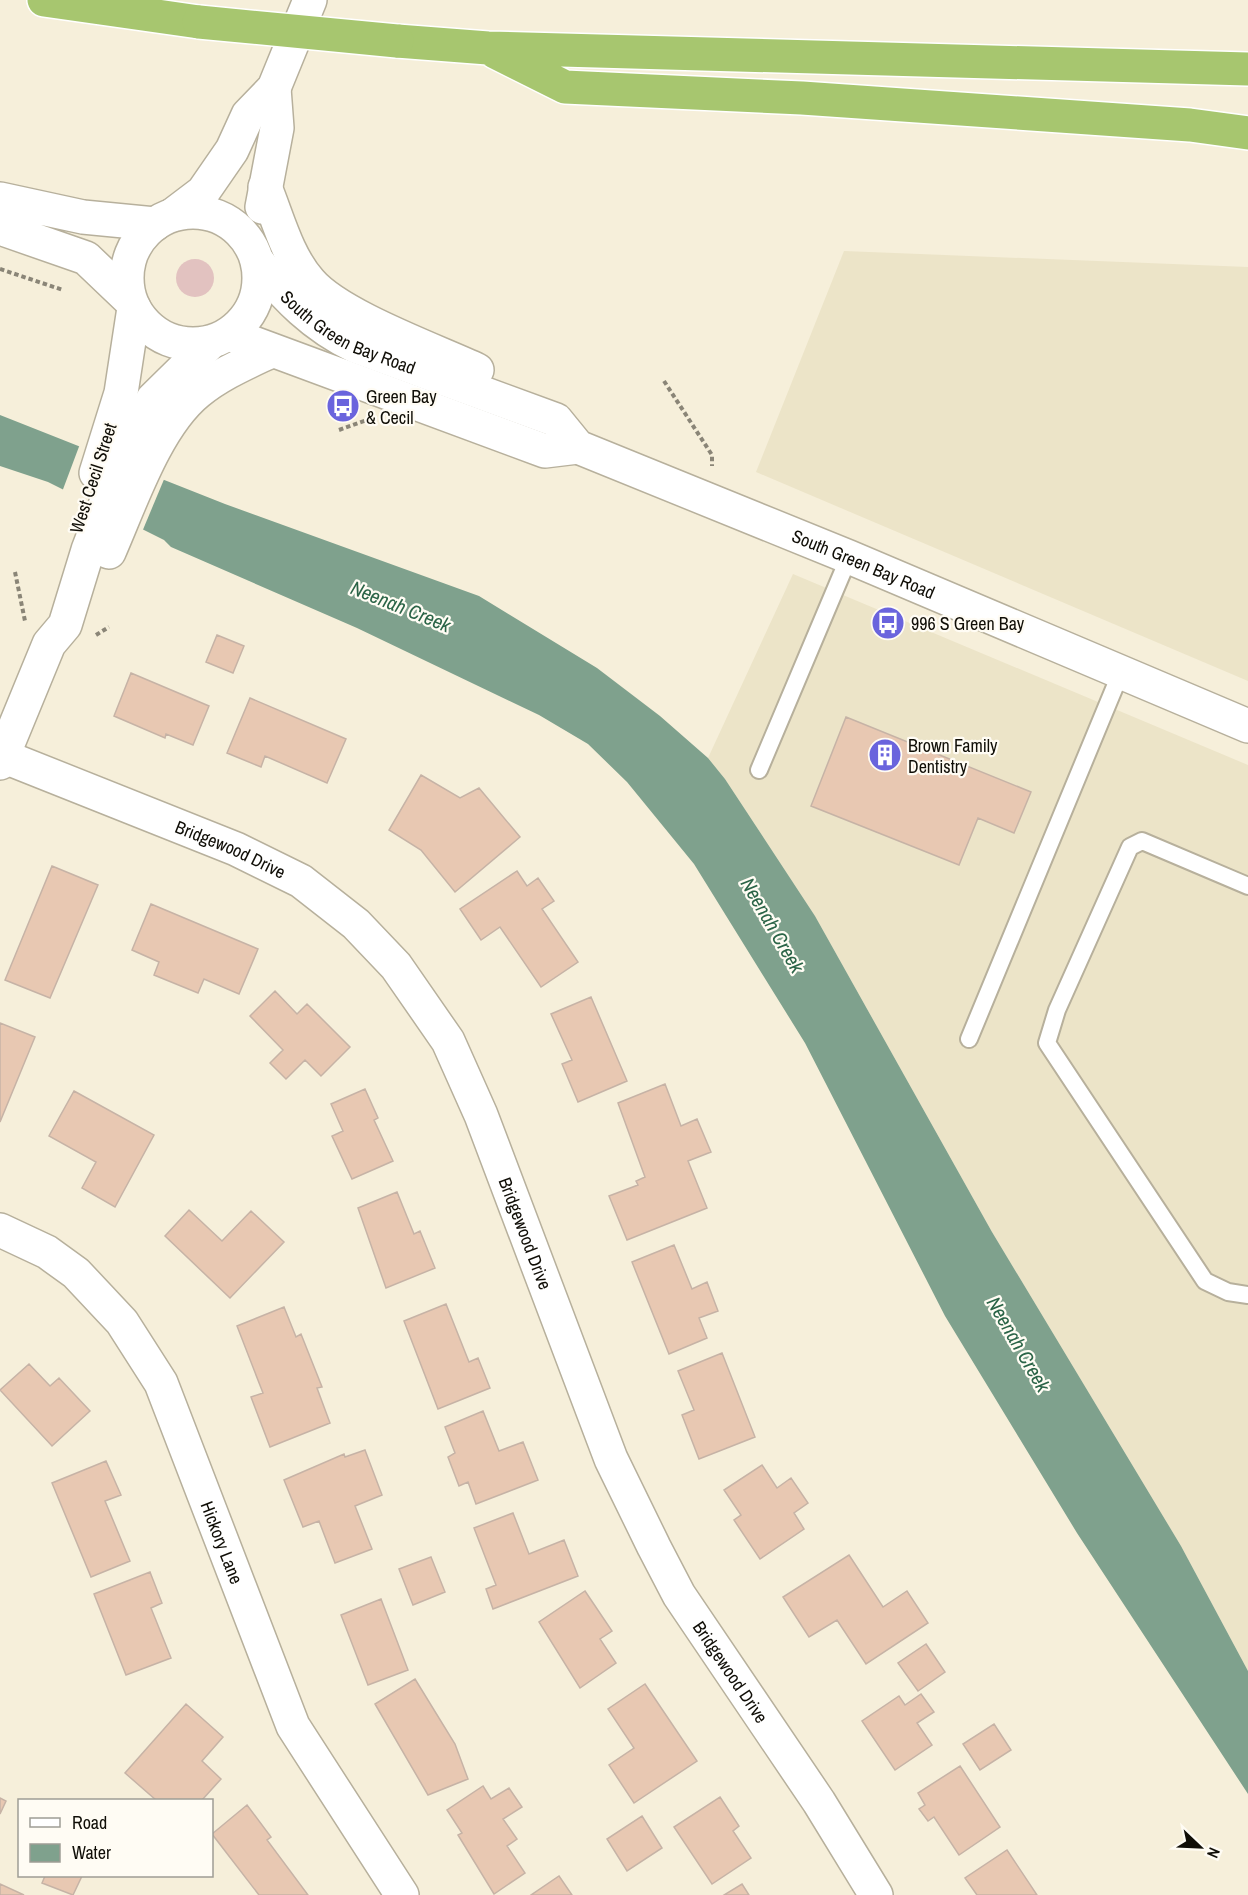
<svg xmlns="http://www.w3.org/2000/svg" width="1248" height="1895" font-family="'Archivo Narrow',sans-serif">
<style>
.built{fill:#ece4c8}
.green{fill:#e2c2c0}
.water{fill:#7fa18d}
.pier{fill:#f6efda}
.building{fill:#e8c8b2;stroke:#c6b3a6;stroke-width:1.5}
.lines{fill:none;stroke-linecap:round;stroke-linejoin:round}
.service-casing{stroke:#b7b09c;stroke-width:20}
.minor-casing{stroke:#b7b09c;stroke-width:36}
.tertiary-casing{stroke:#b7b09c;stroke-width:36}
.secondary-casing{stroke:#b7b09c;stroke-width:36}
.motorway-casing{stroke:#fff;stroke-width:36}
.path{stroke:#8a8577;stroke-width:4;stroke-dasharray:4.5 3;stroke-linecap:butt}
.service{stroke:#fff;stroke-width:16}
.minor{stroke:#fff;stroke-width:33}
.tertiary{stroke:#fff;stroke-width:33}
.secondary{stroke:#fff;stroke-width:33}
.motorway{stroke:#a7c66f;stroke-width:33}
.motorway-bridge-casing{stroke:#fff;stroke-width:36;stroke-linecap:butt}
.motorway-bridge{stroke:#a7c66f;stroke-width:33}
.labels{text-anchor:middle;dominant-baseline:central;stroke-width:4.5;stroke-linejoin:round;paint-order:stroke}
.street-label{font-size:18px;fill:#100e07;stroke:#fffcf4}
.poi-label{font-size:18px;fill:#100e07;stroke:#fffcf4;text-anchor:start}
.water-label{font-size:20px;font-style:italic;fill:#2b6447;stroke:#fffcf4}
</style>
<rect width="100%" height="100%" fill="#f6efda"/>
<path class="built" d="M844,251L1248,267V681L756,472Z
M793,574L1248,765V1671L1181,1546L992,1232L815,916L725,779L708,758Z"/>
<path class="green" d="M176 278a19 19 0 1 1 38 0a19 19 0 1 1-38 0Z"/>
<path class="water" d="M0,415L225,504L479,596L597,668L660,716L708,758L725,779L815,916L992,1232L1181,1546L1248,1671V1794L1077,1533L945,1316L805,1043L694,864L627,782L588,744L539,715L357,628L171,547L164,540L48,482L0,466Z"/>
<path class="pier" d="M80,444L165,477L142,532L62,492Z"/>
<path class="building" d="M217,635L244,646L233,673L206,662Z
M131,673L209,706L193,745L166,734L165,738L114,716Z
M250,698L346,739L327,783L265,756L261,767L227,753Z
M846,717L1031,792L1014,833L978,818L959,865L811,806Z
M421,775L460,798L479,788L520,837L455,892L421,850L389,830Z
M52,866L98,885L50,998L5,980Z
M517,871L527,886L538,878L554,901L542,909L578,962L541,987L500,927L481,940L460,909Z
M151,904L258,949L239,994L204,979L198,993L154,975L159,962L132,950Z
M275,991L297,1014L307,1004L350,1047L321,1076L305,1060L286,1079L270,1063L283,1050L250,1016Z
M591,997L627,1081L578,1102L562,1064L572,1060L551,1014Z
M0,1023L35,1037L0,1122Z
M665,1084L681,1126L697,1119L711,1152L688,1161L707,1208L627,1240L609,1196L638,1185L636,1181L645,1177L618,1103Z
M365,1089L378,1118L374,1120L393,1161L352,1179L332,1136L343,1131L331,1104Z
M74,1091L154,1135L115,1207L82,1188L96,1162L49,1136Z
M397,1192L414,1234L420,1231L435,1268L386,1288L358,1208Z
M189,1210L222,1241L251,1211L284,1242L230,1298L165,1236Z
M674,1245L692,1289L707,1282L718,1311L699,1318L707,1338L669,1354L632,1262Z
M446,1304L469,1362L478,1358L490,1388L438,1409L404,1321Z
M284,1307L296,1337L301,1334L322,1387L317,1388L330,1423L270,1447L251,1397L263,1393L237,1326Z
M722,1353L755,1437L699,1459L682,1415L694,1410L678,1371Z
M29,1364L50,1386L59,1378L90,1411L52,1446L0,1390Z
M483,1411L499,1451L523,1442L538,1480L476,1504L468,1482L459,1486L448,1457L455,1453L445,1427Z
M365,1450L382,1495L355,1506L372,1549L335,1563L319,1521L303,1527L284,1480L344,1454L345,1457Z
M106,1461L121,1495L105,1501L130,1561L91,1577L52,1483Z
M762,1465L777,1488L791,1478L808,1503L794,1513L804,1529L760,1559L734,1520L741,1515L724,1490Z
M513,1513L529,1554L564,1540L578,1576L493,1609L486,1589L496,1585L474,1528Z
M849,1555L883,1607L907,1591L928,1623L866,1664L837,1620L809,1637L783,1597Z
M431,1557L445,1592L413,1605L399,1569Z
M150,1572L162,1603L151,1608L171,1658L126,1675L94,1594Z
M585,1591L612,1631L600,1639L616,1663L580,1688L539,1622Z
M381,1599L408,1670L368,1685L341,1615Z
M926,1644L945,1672L918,1691L898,1663Z
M415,1679L455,1744L468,1779L428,1795L375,1704Z
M645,1684L697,1761L634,1803L609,1765L634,1748L608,1709Z
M921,1694L934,1712L917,1723L932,1745L895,1770L862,1721L899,1696L905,1705Z
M186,1704L223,1737L202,1761L221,1779L202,1800H156L125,1773Z
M994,1724L1011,1750L980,1770L963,1744Z
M960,1766L1000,1827L959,1855L934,1817L928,1821L919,1809L925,1805L918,1793Z
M483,1786L491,1799L509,1788L522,1807L503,1819L517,1839L507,1846L525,1873L494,1894L458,1835L462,1833L447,1810Z
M720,1797L739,1826L733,1831L751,1858L712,1884L674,1827Z
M0,1798L6,1801L0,1814Z
M247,1805L271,1837L267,1840L308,1895H259L212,1834Z
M642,1816L662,1848L627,1871L607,1839Z
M1007,1850L1037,1895H977L965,1878Z
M45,1876H82L73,1895L42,1883Z
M559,1876L572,1895H531Z
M0,1884L24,1895H0Z
M742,1884L749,1895H724Z"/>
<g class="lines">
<g class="service-casing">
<path id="service" d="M759,770L849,557
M1248,886L1142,841L1130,847L1057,1010L1047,1043L1205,1281L1228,1292L1248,1295
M969,1039L1121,672"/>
</g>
<g class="minor-casing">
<g id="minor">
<path id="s1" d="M0,755L236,849L301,881L356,924L396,966L448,1041L481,1115L611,1459L654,1547L679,1595L819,1802L876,1895"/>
<path id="s2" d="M0,1230L47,1252L76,1273L122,1322L161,1383L293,1726L402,1895"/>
</g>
</g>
<g class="tertiary-casing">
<path id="tertiary" d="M0,199L83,217L155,224
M0,228L86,258L129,299"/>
</g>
<g class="secondary-casing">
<g id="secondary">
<path d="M265,187C278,219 287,256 310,282C339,316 434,350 477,370"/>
<path d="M262,207L277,128L274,88"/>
<circle cx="193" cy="278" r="66"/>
<path d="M174,214L203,192L232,150L248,115L274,88L310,0"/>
<path id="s3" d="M258,262C286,298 314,326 355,346L556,420L578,447L849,557L1248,726"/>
<path d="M229,334L545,451L578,447"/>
<path d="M96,473L121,393L134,308"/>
<path d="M109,552C131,502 156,426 198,392C220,374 246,363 271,351"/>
<path d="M0,763L49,644L65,625L88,550L129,443L153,399L210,343"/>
</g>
</g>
<g class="motorway-casing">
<path id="motorway" d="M44,0L199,22
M397,41L488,48L1248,69
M495,52L565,87L802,98L1190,125L1248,133"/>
</g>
<path class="path" d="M0,269L63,290
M664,381L712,455V466
M339,430L367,420
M15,572L25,621
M96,635L109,627"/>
<use href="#service" class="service"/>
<use href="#minor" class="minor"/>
<use href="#tertiary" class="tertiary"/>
<use href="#secondary" class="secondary"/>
<use href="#motorway" class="motorway"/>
<g class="motorway-bridge-casing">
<path id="motorway-bridge" d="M199,22L397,41"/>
</g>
<use href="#motorway-bridge" class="motorway-bridge"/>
</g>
<defs>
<g id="bus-disc" transform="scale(1.725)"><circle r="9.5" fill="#6a64dd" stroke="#fffcf4"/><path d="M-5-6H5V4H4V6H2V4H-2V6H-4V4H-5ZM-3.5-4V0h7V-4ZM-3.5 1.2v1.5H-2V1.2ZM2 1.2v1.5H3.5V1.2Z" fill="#fff"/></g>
<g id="building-disc" transform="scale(1.725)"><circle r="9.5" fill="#6a64dd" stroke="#fffcf4"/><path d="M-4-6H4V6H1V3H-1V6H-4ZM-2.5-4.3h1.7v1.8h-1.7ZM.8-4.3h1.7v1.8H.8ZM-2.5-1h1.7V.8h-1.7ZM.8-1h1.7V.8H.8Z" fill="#fff"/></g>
</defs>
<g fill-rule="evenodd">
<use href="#bus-disc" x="343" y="406"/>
<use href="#bus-disc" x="888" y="623"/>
<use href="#building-disc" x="885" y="755"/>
</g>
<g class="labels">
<g class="street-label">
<text stroke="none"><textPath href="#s3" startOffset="117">South Green Bay Road</textPath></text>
<text transform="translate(93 478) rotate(-72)">West Cecil Street</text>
<text stroke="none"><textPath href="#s3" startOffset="687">South Green Bay Road</textPath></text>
<text stroke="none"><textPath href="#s1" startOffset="249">Bridgewood Drive</textPath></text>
<text stroke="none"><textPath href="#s1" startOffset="753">Bridgewood Drive</textPath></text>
<text stroke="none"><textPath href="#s2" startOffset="398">Hickory Lane</textPath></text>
<text stroke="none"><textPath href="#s1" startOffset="1239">Bridgewood Drive</textPath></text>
</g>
<g class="poi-label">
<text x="366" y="396">Green Bay<tspan x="366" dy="21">&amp; Cecil</tspan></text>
<text x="911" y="623">996 S Green Bay</text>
<text x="908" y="745">Brown Family<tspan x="908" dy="21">Dentistry</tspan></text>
</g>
<g class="water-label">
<text transform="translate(401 606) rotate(22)">Neenah Creek</text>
<text transform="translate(773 925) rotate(60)">Neenah Creek</text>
<text transform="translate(1019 1344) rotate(60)">Neenah Creek</text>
</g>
</g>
<rect x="18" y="1799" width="195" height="78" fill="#fffcf4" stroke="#9f9d95" stroke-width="1.5"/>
<rect x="30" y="1818" width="30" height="9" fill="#ffffff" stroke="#9f9d95" stroke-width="1.5"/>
<text x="72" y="1829" font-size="18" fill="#100e07">Road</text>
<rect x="30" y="1844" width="30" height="18" fill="#7fa18d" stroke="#9f9d95" stroke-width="1.5"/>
<text x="72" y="1859" font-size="18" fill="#100e07">Water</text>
<g transform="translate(1200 1847) rotate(113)" stroke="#fffcf4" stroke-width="4.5" paint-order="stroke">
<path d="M0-4.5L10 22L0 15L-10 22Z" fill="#100e07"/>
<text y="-9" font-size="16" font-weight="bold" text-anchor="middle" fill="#100e07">N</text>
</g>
</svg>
